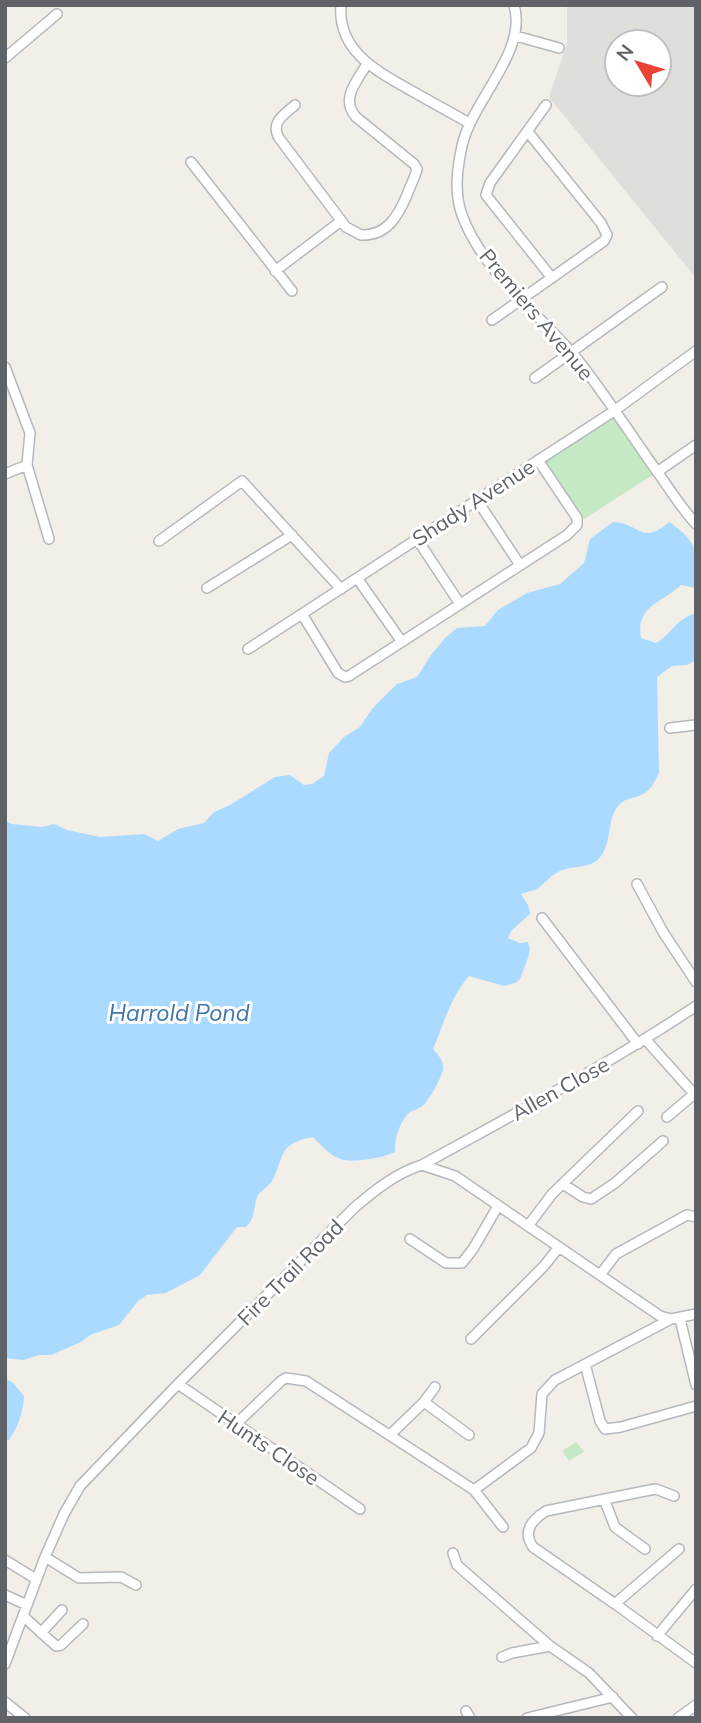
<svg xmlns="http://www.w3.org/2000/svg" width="701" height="1723" font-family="Mulish,sans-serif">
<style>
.industrial{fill:#e0deda;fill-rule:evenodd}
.green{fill:#c5e8c5}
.water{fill:#aadaff}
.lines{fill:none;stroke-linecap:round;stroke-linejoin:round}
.minor-casing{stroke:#b5b8bc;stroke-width:12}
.minor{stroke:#fff;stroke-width:9}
.labels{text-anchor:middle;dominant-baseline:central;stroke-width:6;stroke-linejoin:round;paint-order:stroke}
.street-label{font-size:21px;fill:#5f6368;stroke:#fff}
.water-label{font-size:23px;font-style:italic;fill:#4174aa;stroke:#fff}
</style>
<rect width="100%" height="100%" fill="#f1efe8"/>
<path class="industrial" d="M567,5H696V278L549,97L567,44ZM617,42H659V84H617Z"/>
<path class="green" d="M613,416L654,474L584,519L543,461Z
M576,1442L584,1452L569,1461L562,1451Z"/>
<path class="water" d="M613,522C640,523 642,546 669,522C701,544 696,552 696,588L681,585C662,603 635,606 641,638L656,643C672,634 674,621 693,614L696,616V660L687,665L672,666L657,677L659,773C655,781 651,790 643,794C635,799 626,797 619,805C608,817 611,837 604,851C594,872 575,863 558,872C550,876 544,884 537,889C533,891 526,892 521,894L528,905L530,914L512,930L508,938L520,943L528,942L530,949L528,958L520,979L515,983L504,986L469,976C449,1000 445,1021 433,1049C438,1055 444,1060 443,1069C442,1077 428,1103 421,1107C415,1111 411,1110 407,1115C399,1124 394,1141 395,1152C383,1157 374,1159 361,1160C336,1163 330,1154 313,1137C278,1143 285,1156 272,1181C268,1187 260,1191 257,1197C253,1208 256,1217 246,1227H237L200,1275L166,1293L147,1295L138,1301L119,1325L90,1335L81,1342L51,1355H39L24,1360L5,1358V821L12,824L42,827L54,824L67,830L100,837L144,834L158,841L178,829L204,823L214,812L230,805L275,777L290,775L304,785L312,784L324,776L329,753L344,737L360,727L372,709L397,684L417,677L431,655L446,637L457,628L485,626L498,610L527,593L560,584L584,563L590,539Z
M5,1378L13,1383L24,1396C23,1413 18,1427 9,1440L5,1441Z"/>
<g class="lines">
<g class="minor-casing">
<path id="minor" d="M341,5C337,51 378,72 412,91C431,102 450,112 469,123
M514,5C528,52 472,100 462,146C457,169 454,193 462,215C484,274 539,313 578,360C607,397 633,438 661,477C672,493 683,510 696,524
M516,36L559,48
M5,58L57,14
M295,105C284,115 270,122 279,138L346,227L361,235C387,236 398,216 407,195C410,186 415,178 417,169L414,164L356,117C340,99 357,81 367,64
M546,105L490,183L486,195L552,278
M191,162L292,291
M275,271L341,221
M492,320L604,241L607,235L601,223L528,132
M5,367L30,433L27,465L49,539
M535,378L662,287
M657,472L696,445
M5,474L27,465
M477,500L520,565
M417,539L460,604
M159,541L242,481L341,589
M357,578L402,642
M207,588L292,535
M302,614L338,673L345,677L349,676L567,535L577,525V518L538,460
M248,649L614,411L696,351
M670,728L696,725
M637,884L663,932L696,982
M542,918L638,1044
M646,1040L696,1096
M667,1117L694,1094
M422,1165L455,1176L660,1316L671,1319L696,1314
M563,1184L583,1197L591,1199L615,1183L663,1141
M528,1226L552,1194L638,1111
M410,1239L446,1263H462L473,1249L498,1206
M600,1275L616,1254L687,1215L696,1217
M680,1319L696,1385
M471,1339L544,1266L559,1247
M585,1364L600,1421L605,1429L621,1427L696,1406
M178,1384L360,1509
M424,1402L435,1387
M236,1424L281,1381L286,1378L306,1381L474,1490L503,1527
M391,1434L424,1402L469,1435
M474,1490L531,1448L539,1433L542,1394L555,1380L671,1319
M604,1499L615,1527L645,1549
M679,1549L617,1602L618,1606L696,1663
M453,1553L457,1565L550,1646L589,1673L632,1718
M45,1557L79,1578L121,1577L136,1585
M5,1560L36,1579
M5,1595L27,1605
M618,1606L533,1547C522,1531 532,1520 546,1511L645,1491L656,1489L674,1496
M23,1616L56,1646L61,1645L83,1624
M41,1633L62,1610
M657,1636L696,1589
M502,1657L512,1653L550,1646
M5,1664L45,1557L64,1514L80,1486L178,1384L354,1208C375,1190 396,1173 422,1165C514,1114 608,1065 696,1006
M5,1702L25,1718
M466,1711L470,1718
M527,1718L613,1697
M678,1718L696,1705"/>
</g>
<use href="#minor" class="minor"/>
</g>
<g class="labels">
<g class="street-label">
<text transform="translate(537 314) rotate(50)">Premiers Avenue</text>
<text transform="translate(473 502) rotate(-33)">Shady Avenue</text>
<text transform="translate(560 1088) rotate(-29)">Allen Close</text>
<text transform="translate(290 1272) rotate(-45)">Fire Trail Road</text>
<text transform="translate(269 1447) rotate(34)">Hunts Close</text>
</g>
<g class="water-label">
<text x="179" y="1012">Harrold Pond</text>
</g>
</g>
<rect width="701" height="1723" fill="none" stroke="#5f6368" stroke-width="14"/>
<g transform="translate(638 63) rotate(308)"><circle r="33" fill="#ffffff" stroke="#bfc1c3" stroke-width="2"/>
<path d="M0-5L12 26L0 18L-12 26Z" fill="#ea4335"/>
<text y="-10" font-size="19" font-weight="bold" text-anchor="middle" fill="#5f6368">N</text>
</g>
</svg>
